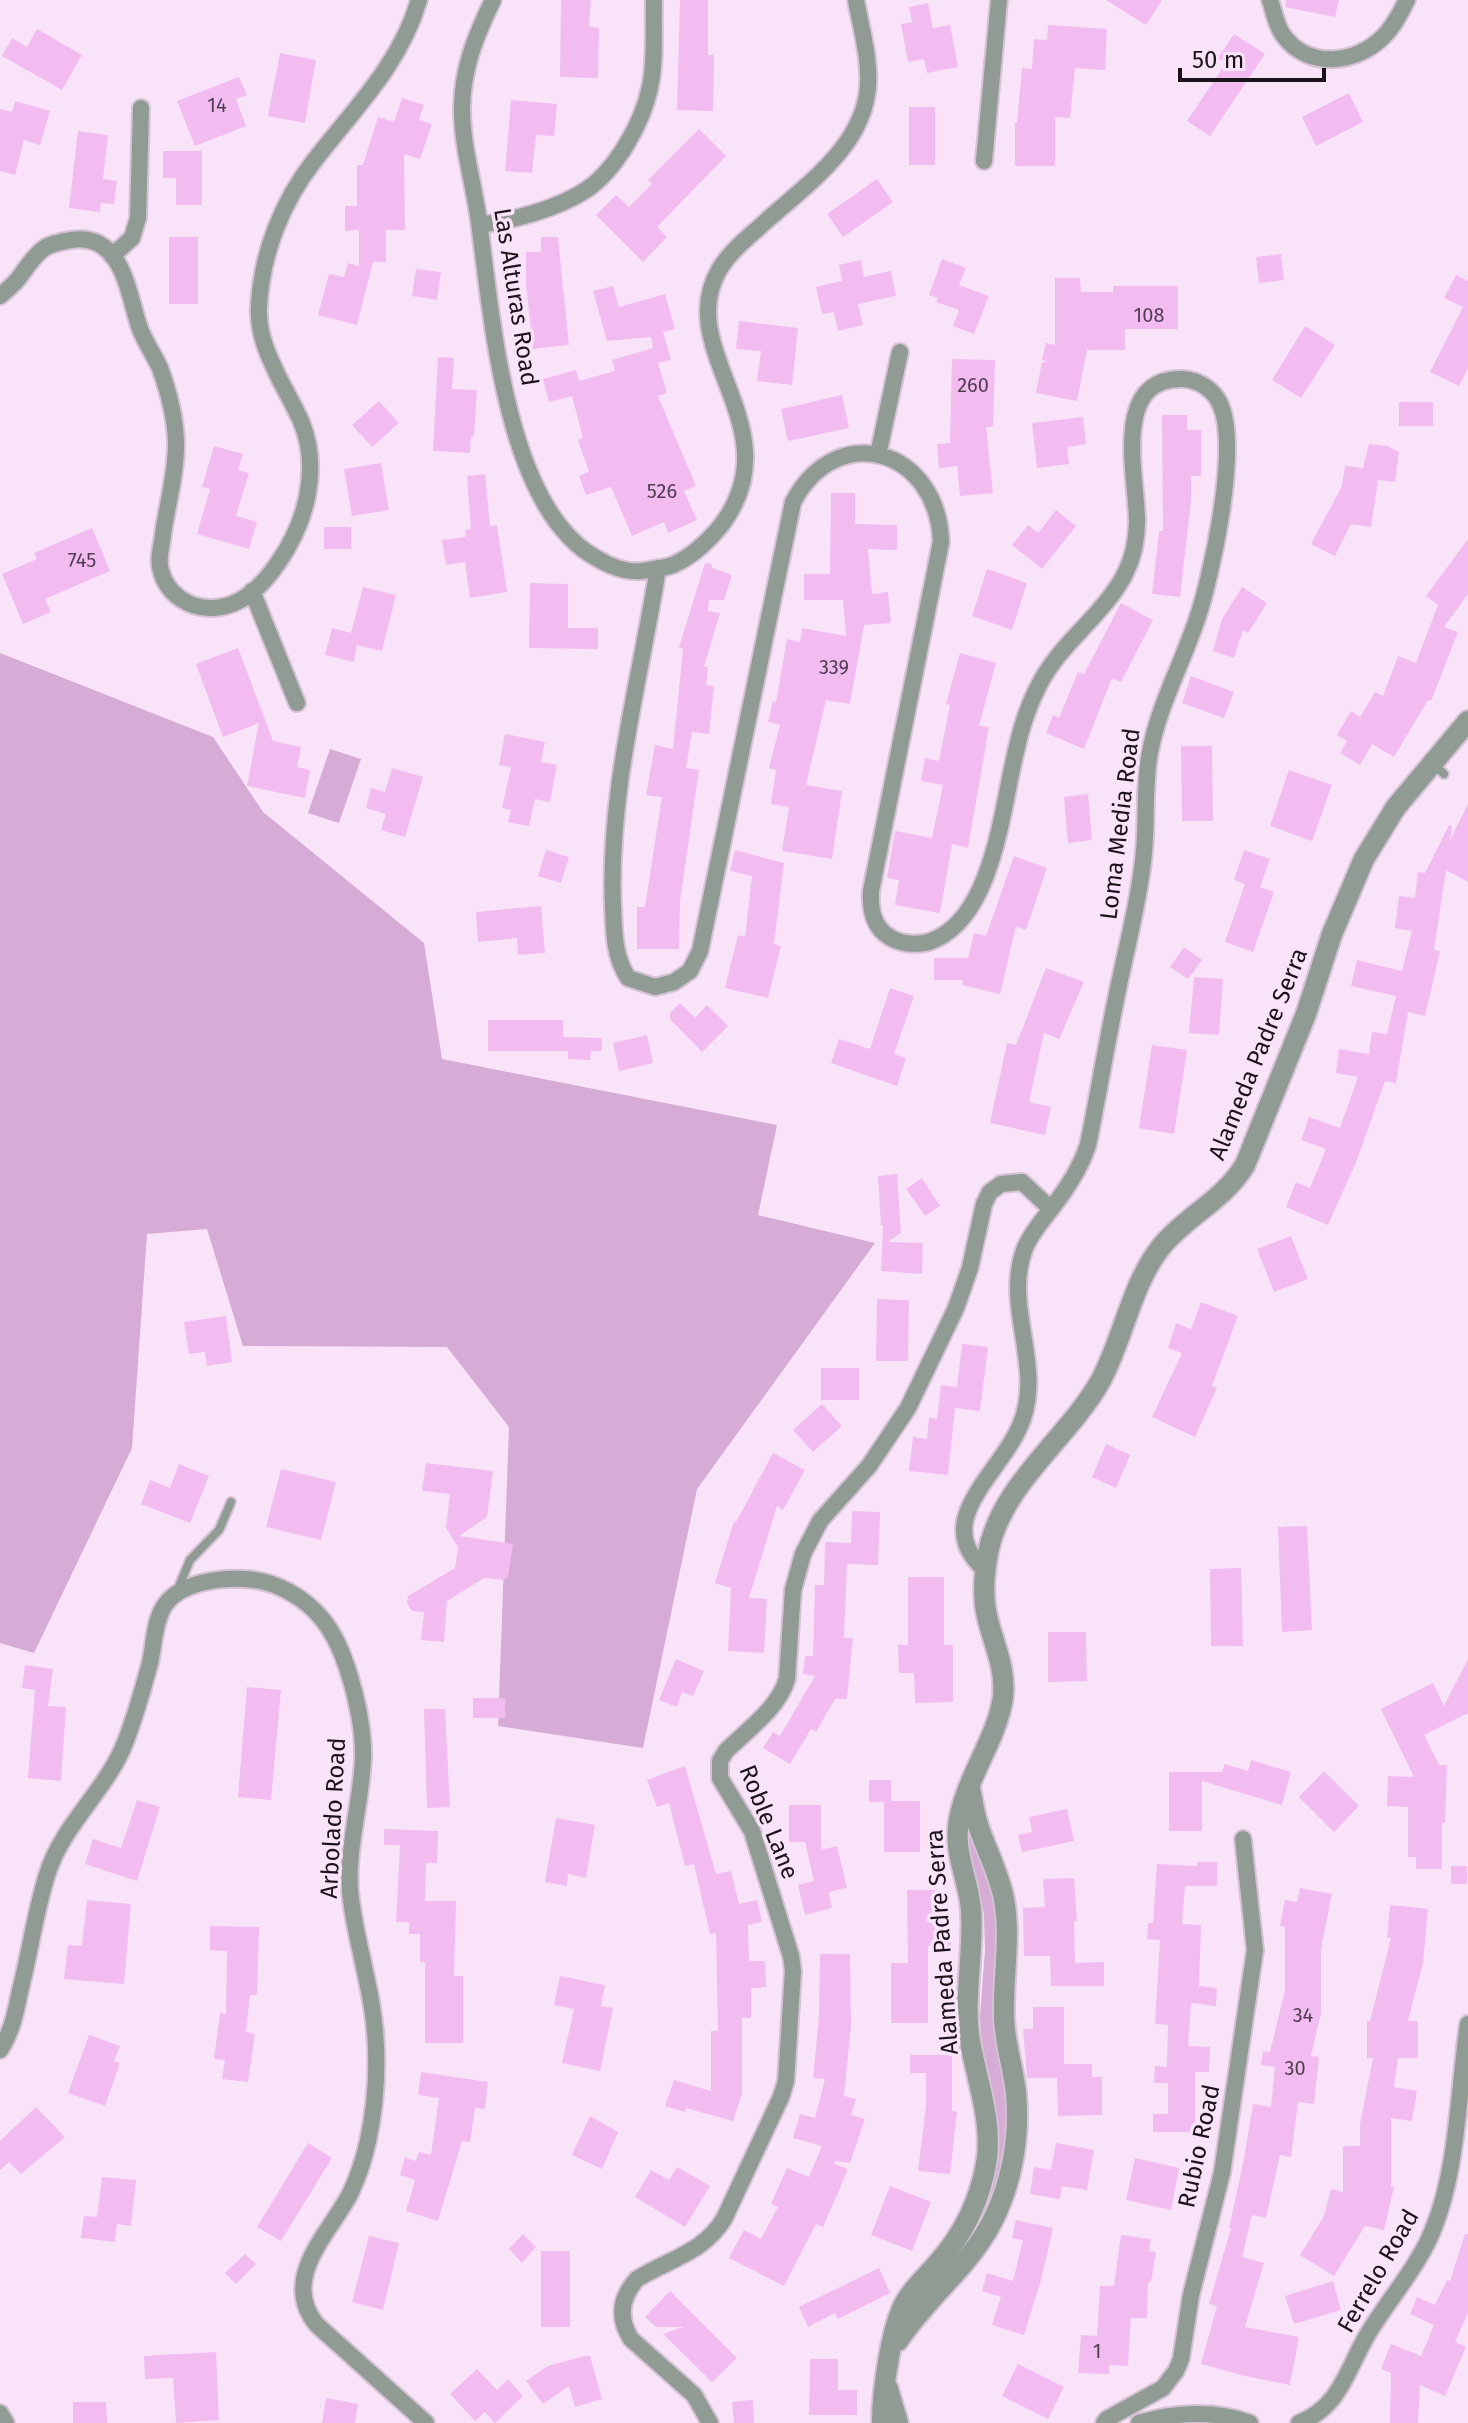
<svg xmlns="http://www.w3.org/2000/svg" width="1468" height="2423" font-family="'Fira Sans',sans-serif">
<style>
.green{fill:#d6abd5}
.building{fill:#f2bcf1}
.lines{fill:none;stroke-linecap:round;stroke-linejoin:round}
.service-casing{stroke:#d5c2d5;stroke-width:12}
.minor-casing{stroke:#d5c2d5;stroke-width:20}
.tertiary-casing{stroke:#d5c2d5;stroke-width:24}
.service{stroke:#8f9b93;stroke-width:8}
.minor{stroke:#8f9b93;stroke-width:16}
.tertiary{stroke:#8f9b93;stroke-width:20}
.labels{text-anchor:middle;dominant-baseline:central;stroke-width:7;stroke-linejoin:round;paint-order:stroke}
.number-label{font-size:20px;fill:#503d50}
.street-label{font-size:24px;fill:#1a131a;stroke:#f9e3f9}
</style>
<rect width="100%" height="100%" fill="#f9e3f9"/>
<path class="green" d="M0,653L213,737L263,812L424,943L442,1059L777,1125L758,1215L875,1243L697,1489L643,1748L498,1726L509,1427L447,1347L243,1346L207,1229L147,1234L132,1448L34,1653L0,1643Z
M330,749L361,759L339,823L308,813Z
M969,1830L996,1884L1011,2096L1008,2159L976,2241L913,2301L976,2219L983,2061L980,2017L985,1950L984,1915L983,1908L978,1903L968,1864L966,1831Z"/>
<path class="building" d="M561,0H591L589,27L599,28L598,78L560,77Z
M680,0H708V55H714L713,111L677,110Z
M1106,0H1162L1146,25Z
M1286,0H1339L1335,17L1285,7Z
M928,3L933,28L950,25L958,67L927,73L924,59L908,62L901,24L912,22L909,7Z
M1048,25L1107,29L1105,70L1075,68L1070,118L1055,117V166H1015V122H1017L1022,68L1032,69L1034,39L1047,40Z
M37,29L82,55L62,90L2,56L12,38L27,47Z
M1234,34L1265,54L1210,136L1187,121L1226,63L1218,58Z
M280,53L316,60L305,123L268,116Z
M239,77L247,95L236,99L246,126L195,146L177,101Z
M1349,93L1363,122L1316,146L1302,117Z
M402,98L424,105L419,120L432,124L420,159L404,154L405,230H386V262H373L357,325L318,315L329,274L344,277L348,263L359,266V230L345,231V206H357V165H363L378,117L394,122Z
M511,100L557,104L554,136L536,135L532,173L505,171Z
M15,101L50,111L40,145L24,140L15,175L0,171V109L12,112Z
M909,107H935V165H909Z
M699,129L726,156L657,227L667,237L643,262L596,215L616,195L629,207L652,184L648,180Z
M78,131L108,135L103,179L117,181L114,204L101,203L100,212L69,208Z
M163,151H202V205H176V178H163Z
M877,179L893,202L843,237L827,214Z
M169,237H198V304H169Z
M541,237H558L569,345L533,349L526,284V252H541Z
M1281,254L1284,280L1259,283L1256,257Z
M942,259L966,268L959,285L989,296L974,334L953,326L959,310L936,302L938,298L929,295Z
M861,260L864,277L891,271L896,296L858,304L863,325L838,331L834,312L822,314L816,287L842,281L839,265Z
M416,269L441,272L437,300L412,296Z
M1456,275L1468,281V368L1459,386L1430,372L1463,307L1444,298Z
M1055,278H1080L1081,292H1113V286H1178V329H1125V350H1087L1077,401L1036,393L1042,362H1049L1042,360L1046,343L1055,345Z
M613,286L619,307L665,294L675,329L663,332L671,360L658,363L667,393L658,396L696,486L684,491L697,520L668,533L664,522L632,536L611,487L586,495L579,476L589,472L578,440L583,438L572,396L549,402L543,379L576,370L579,381L615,371L612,360L653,348L651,337L607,341L593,291Z
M739,321L798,328L792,385L757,381L761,351L736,349Z
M1305,326L1335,345L1301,398L1272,380Z
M438,357L454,358L452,389L477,390L474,437L471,436L470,453L433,451Z
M952,359L995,360L993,427H986L993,493L960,496L957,466L939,468L937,444L950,443Z
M842,395L849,428L788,441L781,409Z
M379,401L399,423L372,447L352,425Z
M1399,402H1433V426H1399Z
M1162,415H1187V430H1201V476H1191V501L1180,597L1152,594L1159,531H1163Z
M1083,417L1086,444L1067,447L1069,464L1037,468L1032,423Z
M1369,444L1388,446L1399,452L1395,482L1378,480L1371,527L1351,524L1335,556L1311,544L1342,486L1345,466L1363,468Z
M214,446L243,454L238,470L249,473L236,516L257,522L249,549L197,534L210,489L202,487Z
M381,463L389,510L352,516L344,469Z
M485,474L490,526L497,525L507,592L470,598L465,562L446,565L442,540L466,537L465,530L471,529L467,476Z
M831,493H855V524L897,525V550L868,549L872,594L888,592L891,623L864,625L850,704L826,700L806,785L842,791L832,859L782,851L789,807L771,804L776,770L769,768L780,725L768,722L773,701L776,702L787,639L800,642L802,628L846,636L843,600H804V574H830Z
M1056,510L1076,526L1042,569L1012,545L1028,525L1038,533Z
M324,527H351V549H324Z
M92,528L110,571L45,599L51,612L23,624L2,574L37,559L34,553Z
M1468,539V594L1444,627L1458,632L1431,701L1428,700L1394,757L1372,744L1360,765L1340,753L1347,741L1337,735L1351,711L1360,717L1375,692L1383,696L1398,656L1416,663L1438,605L1426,596Z
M705,563L712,564V568L732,575L724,600H709L708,611L720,613L704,667H708L706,685L714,686L709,734L692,732L686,768L699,770L680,901L679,949H637V907H645L662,797L646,795L655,745L673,749L683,649L679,647Z
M987,569L1027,583L1012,630L972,616Z
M530,583L568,584V628H598V649L529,648Z
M363,587L396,595L382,651L357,645L354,662L325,655L332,628L351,633Z
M1242,587L1267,603L1248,633L1243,630L1234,658L1213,651L1222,619Z
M1121,603L1153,620L1121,682L1112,678L1084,749L1046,733L1053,715L1059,718L1078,672L1084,674Z
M238,648L273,741L301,747L297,767L310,770L305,798L247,786L259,723L223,737L196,664Z
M960,653L996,663L979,726L989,727L968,848L952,844L940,913L895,905L899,880L887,878L895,831L932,838L943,785L921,781L925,758L939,761L950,705L946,704Z
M1191,676L1234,692L1224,718L1182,703Z
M505,734L545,742L541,762L557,765L550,802L535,799L529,826L508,822L511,810L502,808L511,767L499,765Z
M1181,746H1212L1213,821H1182Z
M392,768L423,777L405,837L381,830L386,814L366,808L371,788L385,792Z
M1289,770L1332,785L1312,841L1270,826Z
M1088,794L1092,840L1068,843L1064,797Z
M1468,804V882L1446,870L1434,950L1440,951L1425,1016L1408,1012L1396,1083L1385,1081L1357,1160L1328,1225L1286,1207L1296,1182L1310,1188L1326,1149L1301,1140L1309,1117L1340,1128L1358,1077L1336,1073L1339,1049L1369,1054L1372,1032L1387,1034L1396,996L1351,986L1357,960L1402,971L1412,931L1395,928L1399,896L1415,898L1418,872L1425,873L1449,825L1452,826L1450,840Z
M546,850L569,857L561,883L538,876Z
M735,850L784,863L774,944L781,946L768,998L725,988L738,935L745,937L752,876L730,871Z
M1244,850L1270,859L1260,887L1274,892L1253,952L1225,942L1245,884L1234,880Z
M1014,856L1047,868L1026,930L1016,926L1000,994L962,985L963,980H934V958H968L974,933L986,936Z
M541,906L545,953L518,955L517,938L478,942L476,912Z
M1184,947L1202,960L1188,979L1170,967Z
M1046,968L1084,982L1059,1039L1044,1033L1029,1102L1051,1107L1045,1135L990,1123L1007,1043L1016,1045Z
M1194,977L1223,979L1219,1035L1189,1033Z
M890,988L914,996L894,1054L906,1058L897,1086L831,1063L839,1039L870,1049Z
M680,1003L695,1018L707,1005L728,1026L702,1052L670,1019V1013Z
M488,1020H563V1037L602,1038V1051H591L590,1060L568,1059V1051H488Z
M647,1035L653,1063L619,1071L613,1043Z
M1152,1045L1187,1050L1174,1134L1139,1128Z
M897,1174L901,1233L888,1242L923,1243L922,1274L881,1271L883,1225H881L878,1176Z
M922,1178L940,1206L925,1216L906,1189Z
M1291,1236L1308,1279L1274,1292L1257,1249Z
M877,1299L909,1300L908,1361H876Z
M1201,1302L1238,1316L1212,1386L1217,1388L1195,1437L1152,1417L1182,1353L1168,1348L1176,1323L1191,1329Z
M226,1316L232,1362L207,1366L205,1352L189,1354L184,1322Z
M962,1344L988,1347L980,1411L955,1408L948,1475L909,1471L913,1437L927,1439L929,1418L937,1419L941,1385L957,1387Z
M821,1368H859V1400H821Z
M822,1404L842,1426L813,1452L793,1430Z
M1106,1444L1130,1455L1116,1488L1092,1477Z
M773,1453L805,1470L783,1510L777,1506L749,1598L767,1599L764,1653L728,1651L731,1588L715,1583L734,1521L736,1522Z
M426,1463L493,1471L487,1517L459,1536L513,1544L508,1577L503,1580L484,1578L447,1601L444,1642L421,1640L424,1612L412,1611L407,1603L408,1596L455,1568L458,1547L446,1528L450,1494L422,1491Z
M179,1464L209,1476L190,1523L141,1504L150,1480L170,1488Z
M281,1469L336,1482L321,1540L266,1527Z
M852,1511L880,1512L878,1565L847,1564L844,1638H853L847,1699H835L816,1732L811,1729L790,1764L763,1748L773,1732L780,1736L815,1676L803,1674L805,1656H813L815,1585H824L825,1542L851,1543Z
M1307,1526L1312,1630L1282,1632L1278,1527Z
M1241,1568L1243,1646H1211L1210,1569Z
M908,1577H944V1645H953V1702L915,1703L914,1673H899L898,1645H908Z
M1048,1632H1086L1087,1681L1048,1682Z
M676,1659L704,1671L693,1696L682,1692L677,1707L659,1700Z
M1468,1659V1713L1424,1735L1439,1765H1447L1445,1823H1442V1869H1416V1857H1408V1807L1387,1806L1388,1776L1414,1777L1381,1709L1433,1683L1444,1706Z
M25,1665L53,1669L48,1706L66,1707L61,1781L28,1778L35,1690L22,1688Z
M247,1687L281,1690L271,1800L238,1797Z
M473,1698H505V1718H473Z
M424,1709H445L450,1807L427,1808Z
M1251,1760L1291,1772L1282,1805L1202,1781V1831H1169V1772H1222L1225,1764L1248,1771Z
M685,1766L716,1874L731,1871L739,1904L757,1900L762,1922L748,1925L749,1961H765L766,1987L751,1988V2018H742V2094L733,2121L686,2108L685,2112L665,2106L674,2080L711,2091V2031H718L716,1933L710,1934L694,1864L685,1866L669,1803L657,1807L647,1780Z
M1324,1771L1359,1806L1334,1832L1299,1797Z
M869,1780H891V1801H920V1852H884V1802H869Z
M137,1800L160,1807L137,1881L85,1864L93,1839L121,1848Z
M789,1805H821V1850L837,1846L847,1888L829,1892L832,1908L805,1915L798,1885L814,1881L805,1842H789Z
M1067,1809L1074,1841L1022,1852L1018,1835L1032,1832L1029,1817Z
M556,1818L595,1825L586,1878L568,1874L567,1886L545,1882Z
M384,1829L438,1831L437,1863H426L425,1901H456L454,1976H463V2043H425V1962H420V1934H409V1922H396L400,1845H384Z
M1197,1862H1217V1886H1185L1182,1924L1201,1925L1199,1986L1217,1988L1216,2006L1191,2003L1188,2046L1210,2047L1209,2072H1195V2132H1153V2114H1168V2083H1154L1155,2066L1167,2067L1168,2025L1155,2024L1160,1940L1147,1939L1148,1923H1153L1157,1864L1197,1866Z
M1451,1866H1467V1884H1451Z
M1074,1878L1077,1921H1074L1075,1963L1104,1962V1986H1051L1050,1956H1024L1023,1908L1045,1907L1043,1879Z
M1300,1888L1332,1894L1321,1949V2013L1311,2056L1319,2057L1314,2104L1298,2102L1291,2157L1280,2155L1266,2218L1252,2215L1242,2257L1264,2263L1245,2327L1299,2337L1290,2385L1245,2376L1201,2364L1217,2306L1209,2304L1231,2228H1229L1244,2159L1253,2104L1271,2107L1275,2067L1261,2065L1263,2051L1270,2052L1285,1990V1927L1280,1926L1285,1900L1297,1902Z
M907,1890H937V1921H951V1946H928V2023H891V1963H908Z
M87,1900L131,1904L124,1984L64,1979L68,1945L82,1946Z
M1390,1905L1428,1909L1423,1963L1408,2021H1418V2058H1398L1394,2087L1417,2091L1412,2121L1391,2118V2186L1394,2187L1384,2230L1365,2226L1334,2276L1300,2255L1324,2216L1331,2189L1343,2192V2146H1360V2124L1373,2058H1367V2021H1370L1391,1938H1387Z
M210,1926L259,1927L257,1995H250L246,2032L255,2034L248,2082L222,2079L225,2060L214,2059L220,2013L226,2014L227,1951L210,1950Z
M820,1954H850L851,2026L844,2096L856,2099L851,2115L865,2119L850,2163L835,2161L834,2164L848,2169L823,2227L816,2224L784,2286L729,2258L744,2230L761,2239L778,2207L771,2204L787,2168L809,2177L822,2146L793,2138L800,2114L815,2118L825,2079L813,2078L819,2017Z
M560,1976L605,1985L601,2006L613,2008L600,2071L562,2063L574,2009L554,2005Z
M1033,2007H1064V2064H1092V2077H1102V2115L1058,2116L1057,2078H1027L1023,2029H1033Z
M89,2035L120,2046L114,2061L120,2063L105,2106L68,2093Z
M910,2055H952V2111L957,2112L950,2174L918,2171L926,2106V2073H910Z
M421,2072L488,2082L485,2109L475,2108L470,2142L462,2141L438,2221L406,2211L415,2180L400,2175L405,2157L416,2161L419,2152L431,2155L439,2098L418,2095Z
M36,2107L65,2137L21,2174L9,2162L0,2170V2141Z
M590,2116L618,2132L602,2169L572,2155Z
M308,2143L332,2158L281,2241L257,2227Z
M1056,2143L1094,2150L1087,2190L1062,2186L1060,2199L1030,2194L1034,2167L1051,2170Z
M1135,2158L1179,2168L1171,2210L1126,2200Z
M677,2167L710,2186L685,2227L635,2197L651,2170L669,2180Z
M102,2177L136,2180L131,2226L117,2224L115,2242L81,2238L84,2216L97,2217Z
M890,2186L931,2202L912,2251L871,2235Z
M1016,2220L1053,2228L1041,2280L1024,2335L992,2325L1001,2297L982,2291L987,2273L1013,2281L1023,2240L1012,2238Z
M523,2234L536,2247L522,2263L509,2249Z
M1465,2234H1468V2313L1455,2342L1466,2347L1445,2396L1420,2385L1418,2423H1390L1391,2373L1381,2369L1391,2344L1421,2356L1434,2325L1410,2314L1417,2297L1435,2305L1447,2280L1450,2281Z
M1121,2235L1151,2239L1149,2251L1156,2252L1151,2282H1148L1147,2318H1131L1128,2366L1109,2365V2374L1078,2373L1081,2335L1097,2336L1100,2286H1114Z
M369,2236L399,2243L383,2310L352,2302Z
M541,2251H570V2327H541Z
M245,2254L256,2264L236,2284L225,2273Z
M879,2268L890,2293L838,2319L835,2313L808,2327L799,2307Z
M1333,2281L1341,2310L1294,2324L1285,2296Z
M670,2291L737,2358L712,2382L663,2334L683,2327H656L645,2317Z
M216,2352L219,2420L176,2423L173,2378L145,2379L144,2356Z
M584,2356H590L602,2399L575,2407L569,2386L543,2404L526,2381L548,2366Z
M810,2359H838V2390H857V2415H809Z
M1018,2364L1064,2387L1048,2419L1002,2396Z
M477,2369L497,2390L508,2379L523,2396L495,2423L485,2412L475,2421L450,2394Z
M326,2398L358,2404L355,2423H322Z
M753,2400L754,2423H734L732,2402Z
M73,2402H106L107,2423H73Z"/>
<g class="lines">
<g class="service-casing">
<path id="service" d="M1432,763L1444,774
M177,1591L190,1560L219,1530L231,1502"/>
</g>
<g class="minor-casing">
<path id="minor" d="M493,0C476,35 462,69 462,109C462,146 474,185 479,222C492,315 505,510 598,559C613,568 632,574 649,570C658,568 667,568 675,564C693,556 714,536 725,520C790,426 673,350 719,270C730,251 749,237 765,222C806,185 864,146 868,86C870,58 861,28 856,0
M1270,0C1274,12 1276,25 1283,35C1308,70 1356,64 1383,37C1394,27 1400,13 1407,0
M984,161L999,0
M480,225C514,220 557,209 586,190C616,170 643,122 650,87C656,60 653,28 654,0
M112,256L132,238L138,218L141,108
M0,296C6,291 13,285 18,279C26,269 32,258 42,250C50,243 61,242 71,240C124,232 128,296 140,329C145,342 154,355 160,368C168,390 175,417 176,441C177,470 167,506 163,534C162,547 157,558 161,571C167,594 189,609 213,608C241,607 263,585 278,563C306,523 321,469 301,421C295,408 288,395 281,382C269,358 257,333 259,305C262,253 282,202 314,161C354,109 400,65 419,0
M878,455L900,352
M658,568C640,681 608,792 613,907C614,933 614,956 628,978L655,987L674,982L690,971L700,951L793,502C838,418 938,450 941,542L871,891C870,910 873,928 891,938C904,945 922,946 936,939C994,912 1002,807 1016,751C1021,728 1028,706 1039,685C1060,643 1103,616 1125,574C1133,558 1137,539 1137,521C1137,478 1110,377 1183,379C1199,380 1214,390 1220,404C1240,446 1212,575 1197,619C1182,664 1159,705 1150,752C1143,787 1148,825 1143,861C1138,907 1125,953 1116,999C1106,1047 1098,1096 1088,1145C1080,1169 1067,1188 1052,1208C1042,1221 1031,1233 1025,1248C1003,1304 1042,1362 1023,1418C1006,1471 927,1519 985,1570
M252,591L297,703
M0,2050C12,2032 16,2011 20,1991C30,1953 35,1912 47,1875C62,1825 106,1791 125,1743C135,1717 143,1689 150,1663C154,1645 154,1624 163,1608C178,1582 218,1578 245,1579C274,1580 305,1597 323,1620C336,1636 344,1657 350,1677C358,1704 364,1731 363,1759C361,1804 347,1847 350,1891C353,1922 361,1951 367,1981C379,2033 379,2089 368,2141C364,2159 358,2177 350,2194C329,2234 279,2279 317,2325L426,2423
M0,2413L6,2423
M710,2423L694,2395L631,2339C617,2317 621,2297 637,2279C669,2259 703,2253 724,2219L781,2097L786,2081L793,1971L791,1956L752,1831L720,1778V1761L726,1751C746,1731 779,1708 787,1679L793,1590L803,1554L820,1521L869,1466L908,1408L956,1308L970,1268L984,1204L990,1192L1001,1184L1022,1182L1051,1209
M1104,2423L1107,2419L1163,2388L1176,2371L1181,2359L1191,2295L1222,2173L1255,1950L1243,1839
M1139,2423C1174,2412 1217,2410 1250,2423
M1299,2423C1339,2407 1346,2373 1365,2339C1384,2305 1412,2275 1428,2241C1458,2179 1458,2092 1468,2024"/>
</g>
<g class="tertiary-casing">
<path id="tertiary" d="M898,2341C926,2298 968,2268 992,2222C1012,2183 1020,2137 1016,2093C1013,2066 1004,2041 1004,2015C1003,1976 1011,1937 1004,1899C999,1873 986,1850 978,1825C974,1813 973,1801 970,1789
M888,2389L898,2423
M882,2423C882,2394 891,2325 906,2301C914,2287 927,2276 937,2264C964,2234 981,2199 987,2158C992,2116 975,2076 969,2035C964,1994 974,1952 971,1910C969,1882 955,1856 958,1828C962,1783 997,1741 1003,1697C1006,1667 993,1643 987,1616C982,1595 984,1574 988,1553C1001,1484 1068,1439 1101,1380C1123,1339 1132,1283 1161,1247C1186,1216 1223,1201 1245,1165L1306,1014L1332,934L1364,859L1396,807L1468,721"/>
</g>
<use href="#service" class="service"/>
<use href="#minor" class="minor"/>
<use href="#tertiary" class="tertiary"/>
</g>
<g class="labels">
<g class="number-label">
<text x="217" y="105">14</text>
<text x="1149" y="315">108</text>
<text x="973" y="385">260</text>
<text x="662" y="491">526</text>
<text x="82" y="560">745</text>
<text x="834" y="667">339</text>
<text x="1303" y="2015">34</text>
<text x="1295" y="2068">30</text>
<text x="1097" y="2351">1</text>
</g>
<g class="street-label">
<text transform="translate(516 297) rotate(81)">Las Alturas Road</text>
<text transform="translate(1120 824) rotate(-83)">Loma Media Road</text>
<text transform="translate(1258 1054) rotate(-68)">Alameda Padre Serra</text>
<text transform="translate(333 1818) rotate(-87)">Arbolado Road</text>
<text transform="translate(769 1822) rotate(68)">Roble Lane</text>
<text transform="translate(942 1942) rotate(-94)">Alameda Padre Serra</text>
<text transform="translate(1199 2146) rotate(-78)">Rubio Road</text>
<text transform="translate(1378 2271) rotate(-60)">Ferrelo Road</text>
</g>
</g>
<path d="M1180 68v12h144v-12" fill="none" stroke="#1a131a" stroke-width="4"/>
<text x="1192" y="68" font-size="24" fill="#1a131a" stroke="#f9e3f9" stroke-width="6" paint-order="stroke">50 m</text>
</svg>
